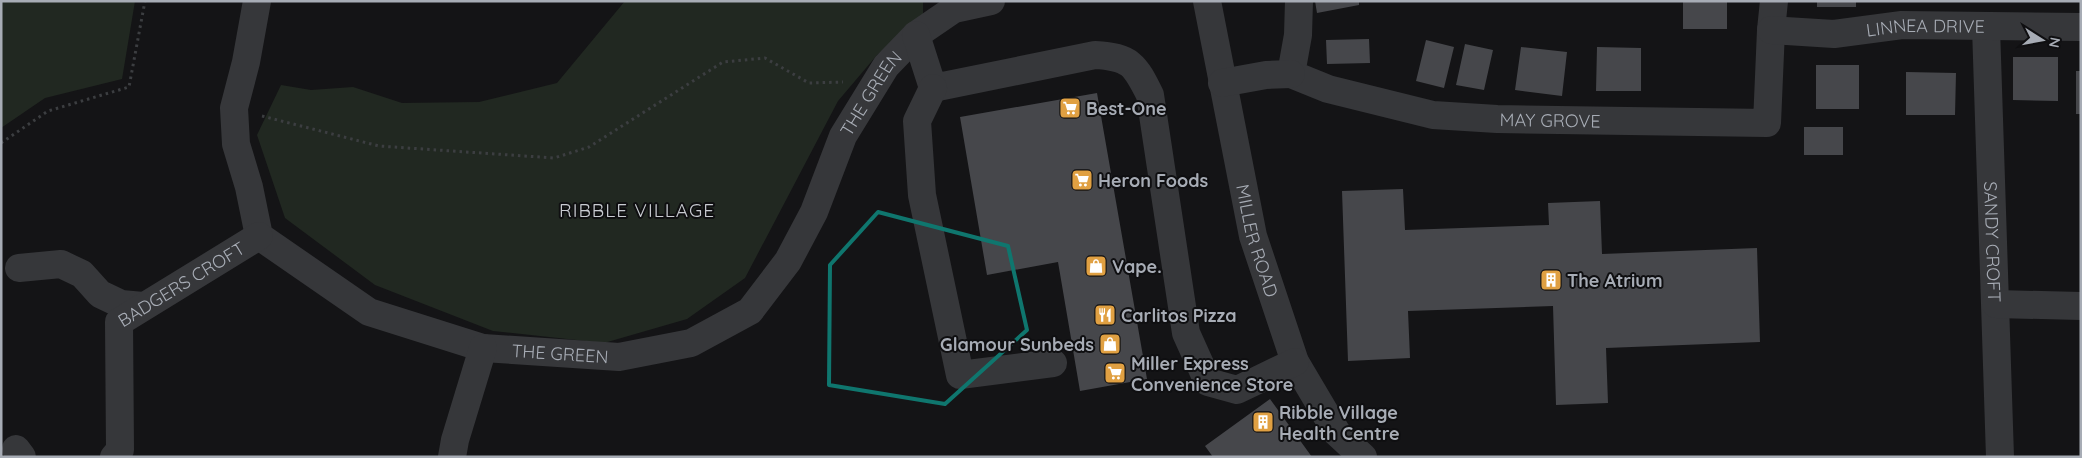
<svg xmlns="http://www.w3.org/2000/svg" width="2082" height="458" font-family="Quicksand,sans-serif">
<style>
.green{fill:#212821}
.building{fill:#46474b}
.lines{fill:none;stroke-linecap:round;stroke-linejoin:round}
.path{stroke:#3c3e41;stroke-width:3;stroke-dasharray:2.5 4;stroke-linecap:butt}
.minor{stroke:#36373a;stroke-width:28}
.marked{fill:none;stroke:#0f766e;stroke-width:4;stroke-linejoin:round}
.labels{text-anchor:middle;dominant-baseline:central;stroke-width:4;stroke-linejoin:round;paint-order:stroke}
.street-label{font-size:18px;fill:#a7acb5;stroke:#0f0f11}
.poi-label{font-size:18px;font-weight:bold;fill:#a7acb5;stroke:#0f0f11;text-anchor:start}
.neighbourhood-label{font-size:19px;letter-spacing:1px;fill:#c8cbd1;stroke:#0f0f11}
</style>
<rect width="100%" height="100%" fill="#141416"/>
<path class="green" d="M1,1H135L122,79L45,98L1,128Z
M625,1H923V15L877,55L838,101L745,278L687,319L604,343L493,331L375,285L285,218L257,135L281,85L311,90L353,87L402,103L479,102L557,83Z"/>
<path class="building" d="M1315,1H1359V5L1317,13Z
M1683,1H1727V29H1683Z
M1817,1H1856V7H1817Z
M1369,39L1370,63L1327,64L1326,40Z
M1426,40L1454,47L1444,88L1416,81Z
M1465,44L1493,50L1484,90L1456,85Z
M1521,47L1567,52L1562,96L1515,90Z
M1597,47L1641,48V91H1596Z
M2013,57H2058V101L2013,100Z
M1816,65H1859V109H1816Z
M2076,71H2081V114H2076Z
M1906,72L1956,73L1955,115H1906Z
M1097,93L1147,379L1080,391L1058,262L987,275L960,117Z
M1804,127H1843V155H1804Z
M1403,189L1405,230L1549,225L1548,203L1600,201L1602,254L1757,248L1760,342L1606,348L1608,403L1556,405L1553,306L1408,311L1410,358L1348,361L1342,191Z
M1270,399L1312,457H1213L1205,446Z"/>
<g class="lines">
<path class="path" d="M262,116L379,146L554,158L589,147L723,62L765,58L809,83L843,82
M1,143L48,111L129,87L145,1"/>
<g class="minor">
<path id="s1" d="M257,1L246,62L234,108L236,144L249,187L259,236L369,312L483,348L619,357L691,343L750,311L788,261L814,212L843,136L886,66L916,35L954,9L991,1"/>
<path id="s2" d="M1207,1L1253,236L1295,362L1337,433L1363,457"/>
<path id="s3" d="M1299,1L1298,35L1291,74L1328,89L1433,115L1497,119L1767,123L1771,30L1774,1"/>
<path id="s4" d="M1986,27L2000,457"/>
<path id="s5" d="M1771,30L1834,34L1902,25L2081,27"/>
<path d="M916,35L933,88L1095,55C1131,57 1135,65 1150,95L1186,333L1208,382L1237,390L1295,362"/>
<path d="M1222,83L1266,75L1291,74"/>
<path d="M933,88L917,121L922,195L960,375L1053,363"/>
<path d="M19,268L61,264L82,274L100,294L121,304L143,306"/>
<path d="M1996,304L2081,306"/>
<path d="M16,449L22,457"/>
<path id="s6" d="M114,457L120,450L119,322L259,236"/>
<path d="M452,457L455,440L483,348"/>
</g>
</g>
<path class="marked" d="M878,212L1008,246L1027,330L945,404L829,385L830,265Z"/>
<defs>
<g id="supermarket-square" transform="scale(1.125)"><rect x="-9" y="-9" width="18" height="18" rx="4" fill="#e0a042" stroke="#0f0f11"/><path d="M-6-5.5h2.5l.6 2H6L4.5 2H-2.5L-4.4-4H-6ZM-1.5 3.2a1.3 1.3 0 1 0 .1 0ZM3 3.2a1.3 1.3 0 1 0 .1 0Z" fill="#fff"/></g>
<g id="shop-square" transform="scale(1.125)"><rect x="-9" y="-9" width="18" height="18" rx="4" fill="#e0a042" stroke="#0f0f11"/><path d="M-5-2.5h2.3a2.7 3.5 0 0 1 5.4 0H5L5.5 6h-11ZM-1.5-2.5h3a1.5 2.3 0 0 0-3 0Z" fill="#fff"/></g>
<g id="building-square" transform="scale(1.125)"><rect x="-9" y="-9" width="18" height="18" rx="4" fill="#e0a042" stroke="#0f0f11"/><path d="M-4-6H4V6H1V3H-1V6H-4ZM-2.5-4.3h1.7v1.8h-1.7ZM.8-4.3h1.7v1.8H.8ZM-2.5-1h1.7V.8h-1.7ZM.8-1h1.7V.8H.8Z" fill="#fff"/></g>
<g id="restaurant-square" transform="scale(1.125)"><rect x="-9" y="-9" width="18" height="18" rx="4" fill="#e0a042" stroke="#0f0f11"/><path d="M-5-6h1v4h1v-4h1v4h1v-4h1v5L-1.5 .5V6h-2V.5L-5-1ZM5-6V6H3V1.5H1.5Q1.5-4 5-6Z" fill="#fff"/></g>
</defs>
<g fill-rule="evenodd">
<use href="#supermarket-square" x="1070" y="108"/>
<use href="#supermarket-square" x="1082" y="180"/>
<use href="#shop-square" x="1096" y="266"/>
<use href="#building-square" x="1551" y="280"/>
<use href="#restaurant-square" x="1105" y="315"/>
<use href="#shop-square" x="1110" y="344"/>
<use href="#supermarket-square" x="1115" y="373"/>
<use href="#building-square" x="1263" y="422"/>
</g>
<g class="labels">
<g class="street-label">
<text stroke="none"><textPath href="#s5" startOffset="155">LINNEA DRIVE</textPath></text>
<text stroke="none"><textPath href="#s1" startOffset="1021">THE GREEN</textPath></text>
<text stroke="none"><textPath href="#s3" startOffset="339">MAY GROVE</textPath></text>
<text stroke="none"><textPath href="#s2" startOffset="245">MILLER ROAD</textPath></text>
<text stroke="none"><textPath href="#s4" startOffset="215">SANDY CROFT</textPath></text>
<text stroke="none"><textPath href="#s6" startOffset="210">BADGERS CROFT</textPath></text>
<text stroke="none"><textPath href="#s1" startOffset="571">THE GREEN</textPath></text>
</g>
<g class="poi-label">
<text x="1086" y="108">Best-One</text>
<text x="1098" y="180">Heron Foods</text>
<text x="1112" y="266">Vape.</text>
<text x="1567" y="280">The Atrium</text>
<text x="1121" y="315">Carlitos Pizza</text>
<text x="1094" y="344" text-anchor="end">Glamour Sunbeds</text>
<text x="1131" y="363">Miller Express<tspan x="1131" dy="21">Convenience Store</tspan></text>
<text x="1279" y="412">Ribble Village<tspan x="1279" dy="21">Health Centre</tspan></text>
</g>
<g class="neighbourhood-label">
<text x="637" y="210">RIBBLE VILLAGE</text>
</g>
</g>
<rect width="2082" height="458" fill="none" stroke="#a7acb5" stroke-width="5"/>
<g transform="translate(2042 40) rotate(101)" stroke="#0f0f11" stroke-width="4" paint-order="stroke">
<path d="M0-4L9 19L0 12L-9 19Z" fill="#a7acb5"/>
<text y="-8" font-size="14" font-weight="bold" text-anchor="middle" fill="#a7acb5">N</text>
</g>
</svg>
